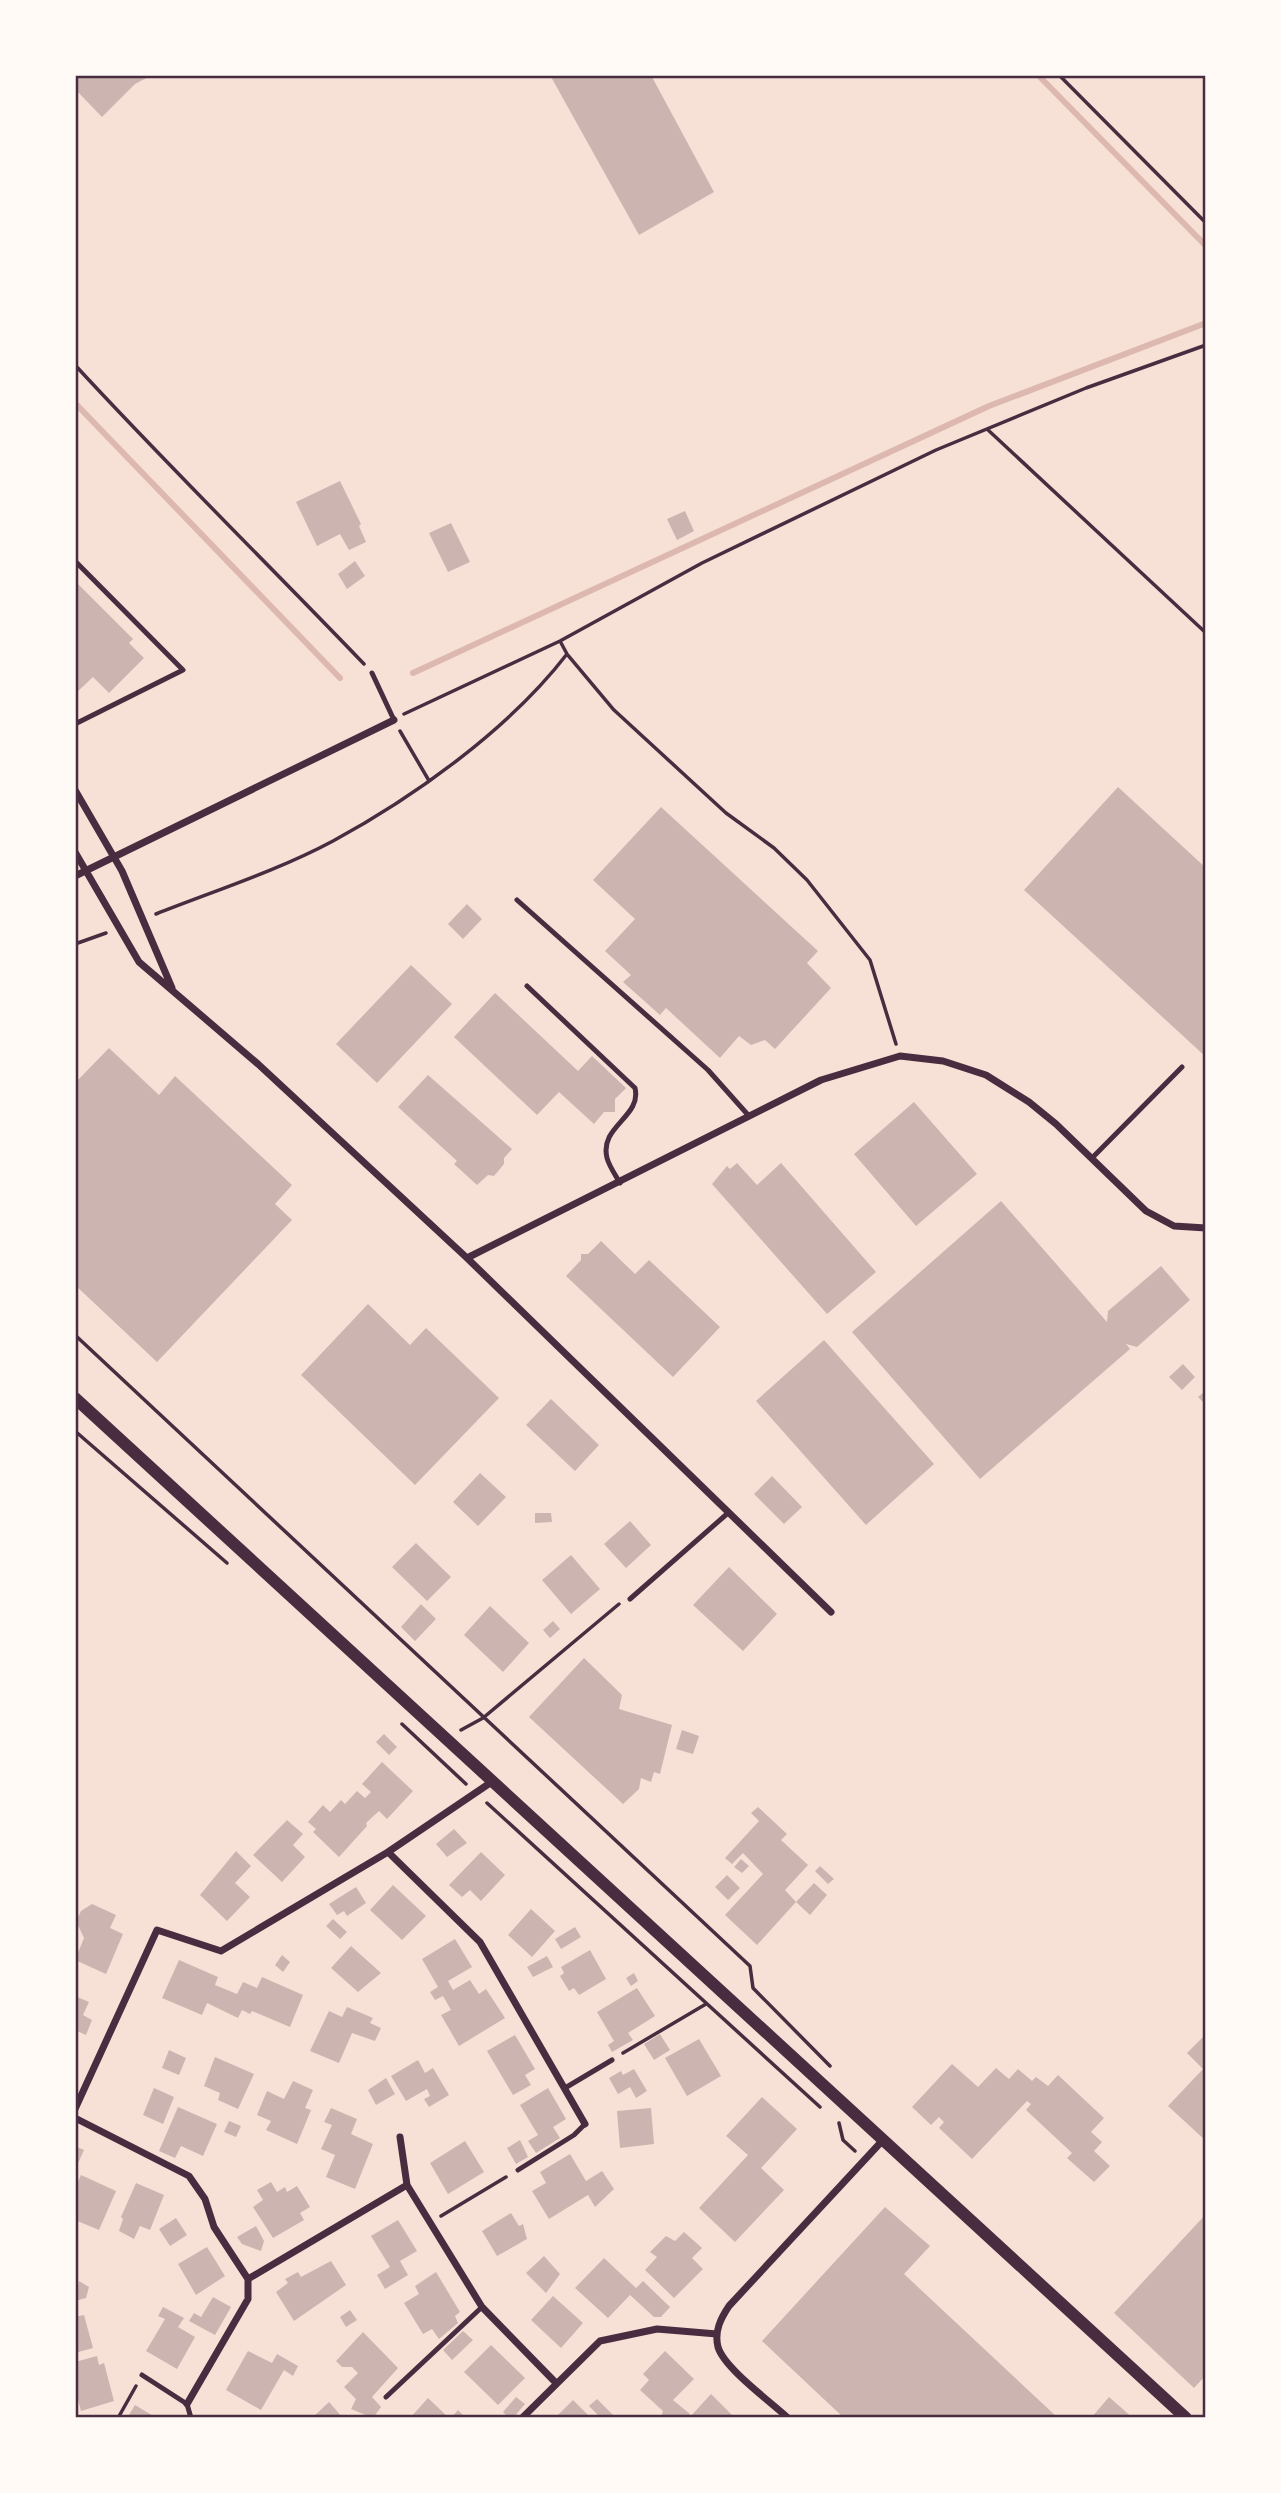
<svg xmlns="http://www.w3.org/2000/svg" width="1281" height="2493" font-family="Inter,sans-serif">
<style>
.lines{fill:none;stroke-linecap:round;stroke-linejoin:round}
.stream{stroke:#dcb8b0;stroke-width:6}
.building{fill:#ccb4b1}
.path{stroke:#4a2c40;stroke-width:3.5}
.service{stroke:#4a2c40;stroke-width:5}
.minor{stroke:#4a2c40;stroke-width:7}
.tertiary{stroke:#4a2c40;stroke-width:12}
.neatline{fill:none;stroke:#4a2c40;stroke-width:2.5}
</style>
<rect width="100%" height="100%" fill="#f7e1d7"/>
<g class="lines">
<path class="stream" d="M1038,75L1206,246
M75,403L340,678
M413,673L989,406L1206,323"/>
</g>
<path class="building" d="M75,75H152L135,84L102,117L75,89Z
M550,75H651L714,192L639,235Z
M340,481L361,524L359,526L366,542L349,550L340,534L317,546L296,502Z
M685,511L694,531L677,540L667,519Z
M451,523L470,562L448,572L429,533Z
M355,561L365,576L347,589L338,574Z
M75,581L133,639L129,643L144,658L109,693L93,677L75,694Z
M1118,787L1206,868V1057L1024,890Z
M661,807L818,951L807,963L831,988L775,1049L765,1040L751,1045L739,1036L720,1058L666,1008L660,1015L623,982L631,975L605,951L635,919L593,880Z
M467,904L482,919L463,939L448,924Z
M411,965L452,1004L377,1083L336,1044Z
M495,993L578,1071L592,1056L626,1088L615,1099V1112H604L594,1124L559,1092L537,1115L454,1037Z
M109,1048L159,1095L175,1076L292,1185L275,1204L292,1220L157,1362L75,1285V1083Z
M428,1075L512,1149L504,1158V1164L494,1176L488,1175L477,1185L454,1164L457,1161L398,1107Z
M914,1102L977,1174L916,1226L854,1154Z
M737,1163L757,1185L781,1163L876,1272L827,1314L712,1184L727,1166L730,1169Z
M1001,1201L1107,1322L1108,1311L1161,1266L1190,1300L1137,1347L1126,1344L1130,1349L980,1479L852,1332Z
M601,1241L635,1274L649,1260L720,1327L673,1377L566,1276L581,1260V1254H588Z
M368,1304L410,1345L426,1328L499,1398L415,1485L301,1375Z
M824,1340L934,1464L866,1525L756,1401Z
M1183,1364L1195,1377L1182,1390L1169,1377Z
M1206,1390V1405L1198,1397Z
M551,1399L599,1445L575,1471L526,1425Z
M480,1473L506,1497L478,1526L453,1502Z
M772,1476L802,1507L784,1524L754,1494Z
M535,1513H551L552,1522L535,1523Z
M630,1521L651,1545L626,1568L604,1544Z
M416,1543L451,1577L427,1601L392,1567Z
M571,1555L600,1589L571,1614L542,1580Z
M729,1567L777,1614L743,1651L693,1605Z
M421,1604L436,1619L415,1641L401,1627Z
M490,1606L529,1643L503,1672L464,1635Z
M553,1621L560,1629L550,1638L543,1630Z
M584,1658L622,1695L619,1709L672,1725L660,1774L654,1772L651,1782L641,1778L639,1789L623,1804L529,1717Z
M682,1730L699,1736L693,1754L676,1749Z
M384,1734L397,1747L389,1755L376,1742Z
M382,1762L413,1791L387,1819L379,1811L366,1823L367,1826L339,1857L313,1832L316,1829L308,1822L323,1805L330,1812L341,1800L345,1804L357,1791L365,1798L371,1792L362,1784Z
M758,1807L787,1834L781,1840L808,1865L785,1890L796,1902L757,1945L725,1915L763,1874L743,1853L732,1864L725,1858L759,1821L751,1813Z
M287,1820L303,1834L293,1845L305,1857L282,1882L253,1855Z
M454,1829L467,1843L447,1857L436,1844Z
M236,1851L251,1866L235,1883L250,1897L227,1921L200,1895Z
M481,1852L505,1875L481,1901L470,1890L462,1897L449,1885Z
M741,1859L749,1866L742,1873L734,1867Z
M820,1866L834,1879L828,1884L815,1871Z
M727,1875L740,1888L728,1900L715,1887Z
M814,1883L827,1895L810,1915L796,1902Z
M393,1885L426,1916L402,1940L370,1910Z
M356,1887L366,1903L347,1916L344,1911L337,1915L329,1904Z
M92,1904L116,1915L110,1928L123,1934L106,1974L75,1960L84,1938L76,1921L81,1911Z
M531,1909L555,1931L532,1957L508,1935Z
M333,1919L347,1932L340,1939L326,1926Z
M575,1927L581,1937L561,1949L555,1939Z
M455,1939L472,1967L448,1981L453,1990L470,1980L479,1994L486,1989L505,2018L459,2046L441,2015L451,2010L443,1996L435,2000L430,1992L438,1987L422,1959Z
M351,1946L381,1973L358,1992L331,1968Z
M590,1950L606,1979L579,1995L574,1988L569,1991L560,1976L564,1973L561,1967Z
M282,1955L290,1962L283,1972L275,1965Z
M547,1956L553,1967L533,1977L527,1967Z
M179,1960L218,1977L215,1985L237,1994L243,1982L257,1988L262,1977L303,1995L290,2027L252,2011L250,2014L242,2010L238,2018L207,2003L202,2015L162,1998Z
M634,1973L638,1981L631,1986L626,1978Z
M637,1988L655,2016L628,2033L633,2040L612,2052L608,2045L614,2041L597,2012Z
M75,1996L89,2002L83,2015L92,2020L86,2035L75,2030Z
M347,2007L373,2018L370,2023L381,2028L375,2041L352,2033L339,2063L310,2051L329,2011L342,2017Z
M660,2034L670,2050L654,2060L644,2044Z
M1206,2034V2141L1168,2106L1203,2069L1187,2053Z
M515,2035L535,2069L525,2075L531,2085L513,2095L487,2051Z
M699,2039L721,2076L687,2096L665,2058Z
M169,2050L186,2058L179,2075L162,2068Z
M215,2057L254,2074L238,2109L218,2100L220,2093L204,2086Z
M418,2060L425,2073L433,2068L449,2095L429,2107L424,2099L430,2096L427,2089L406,2101L391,2076Z
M952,2064L978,2087L996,2068L1009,2079L1018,2069L1032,2081L1036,2077L1048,2086L1058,2075L1104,2118L1091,2132L1102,2142L1094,2151L1110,2166L1094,2182L1067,2158L1072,2153L1026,2110L1031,2104L1027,2101L972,2159L939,2128L944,2122L939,2117L931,2125L912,2107Z
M634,2069L647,2091L636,2098L630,2087L618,2094L609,2078L621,2071L623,2075Z
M386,2078L395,2094L376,2105L368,2090Z
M293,2081L313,2090L305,2108L311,2110L297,2144L266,2130L271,2121L257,2115L267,2091L284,2099Z
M154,2088L174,2097L163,2124L143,2115Z
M548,2088L566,2119L553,2127L560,2138L536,2153L528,2141L538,2135L520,2105Z
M762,2097L797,2129L761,2168L784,2190L735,2242L699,2208L748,2155L726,2136Z
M178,2107L217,2124L203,2156L181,2146L175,2158L159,2151Z
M331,2108L357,2119L351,2134L373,2144L355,2189L326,2177L335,2155L321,2149L332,2125L324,2122Z
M651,2108L654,2144L620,2148L617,2111Z
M229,2121L241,2126L236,2137L224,2132Z
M520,2140L528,2157L516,2164L507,2148Z
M465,2141L484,2172L448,2194L430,2163Z
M75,2146L84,2150L75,2170Z
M570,2154L586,2181L602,2171L614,2189L595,2207L588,2195L549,2219L532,2191L546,2183L540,2172Z
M81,2175L116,2191L99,2230L75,2220V2188Z
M271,2182L277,2192L285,2187L287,2192L297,2186L310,2207L300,2213L304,2220L273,2238L253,2207L263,2200L257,2190Z
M136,2183L164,2195L150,2230L140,2226L134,2239L119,2231L123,2219L121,2217Z
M885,2207L930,2246L904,2274L1058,2418H844L762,2341Z
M511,2213L519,2226L523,2224L527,2239L497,2256L482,2231Z
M1206,2214V2375L1194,2388L1114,2313Z
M176,2218L187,2235L170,2246L159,2229Z
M398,2220L417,2251L400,2261L408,2275L385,2289L377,2275L390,2267L371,2236Z
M256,2226L264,2241L261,2251L242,2244L237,2237Z
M684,2232L702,2248L692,2258L703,2269L674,2298L645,2270L657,2257L650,2252L666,2236L675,2241Z
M207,2247L225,2276L196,2295L178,2264Z
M544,2256L560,2274L546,2293L526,2273Z
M604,2258L636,2288L643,2281L670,2307L661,2317H654L630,2295L608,2318L575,2288Z
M331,2261L346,2285L294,2321L276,2292L288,2283L285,2279L298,2272L301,2277Z
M436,2272L460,2312L455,2316L458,2323L439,2339L432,2329L423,2334L404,2303L419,2294L415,2286Z
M79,2281L89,2287L86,2298L75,2301Z
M553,2296L583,2323L561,2348L531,2320Z
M213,2297L231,2307L215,2335L189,2321L194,2313L201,2317Z
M163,2307L184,2318L178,2327L195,2337L177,2369L146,2351L165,2319L158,2316Z
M350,2310L357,2320L346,2327L340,2317Z
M84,2315L93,2348L75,2353V2317Z
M463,2331L473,2340L452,2360L443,2350Z
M363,2332L398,2368L372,2397L381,2407L373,2418L351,2409L356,2399L344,2387L358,2373L352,2367H342L336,2361Z
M491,2345L525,2378L498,2405L464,2372Z
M248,2351L272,2363L277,2354L298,2366L293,2376L284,2370L261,2410L226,2390Z
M665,2351L694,2379L673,2400L690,2414L687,2418H661L663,2411L640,2390L649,2380L643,2374Z
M97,2356L99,2365L104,2363L114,2401L81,2411L75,2389V2362Z
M711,2394L735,2418H689Z
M516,2397L525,2404L513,2418H509L503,2412Z
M1109,2397L1133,2418H1091Z
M428,2398L449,2418H410Z
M597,2399L616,2418H601L589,2406Z
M573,2400L591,2418H555Z
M329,2402L343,2418H312Z
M135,2405L150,2414L156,2418H127Z
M458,2410L466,2418H451Z"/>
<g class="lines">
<path class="path" d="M1059,75L1206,223
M75,365C169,467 268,564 364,664
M987,429L1206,633
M567,654L614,710L726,813L774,848L807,880L870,960L896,1044
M404,714L560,641L702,563L936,450L1086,388L1206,345
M400,731L428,779
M156,914C214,891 277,871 333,841C416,796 510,728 567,654L560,641
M75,944L106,933
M75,1335L750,1966L753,1988L830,2066
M75,1431L227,1563
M402,1724L466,1784
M461,1730L483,1718L619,1604
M487,1803L820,2107
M623,2053L706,2004
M839,2123L843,2140L855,2151
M441,2216L506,2177
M118,2418L136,2386"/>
<path class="service" d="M75,561L183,670L75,724
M372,673L394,720
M517,900L708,1070L749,1116
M527,986L635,1088C642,1117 599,1126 607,1158C609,1166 616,1176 620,1183
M1093,1157L1182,1067
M630,1599L728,1513
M565,2088L612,2060
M518,2170L574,2135L585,2124
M142,2375L187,2404L191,2418
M386,2397L482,2307"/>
<path class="minor" d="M75,790L122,871L172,988
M75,852L139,962L258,1064L467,1258L821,1080L900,1056L943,1061L986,1075L1029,1102L1056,1124L1146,1211L1174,1226L1206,1228
M75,876L394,720
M467,1258L831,1612
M388,1852L480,1942L585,2124
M75,2109L157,1930L221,1951L388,1852L493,1781
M75,2118L189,2176L205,2199L214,2227L248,2279L407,2185L482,2307L556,2383
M400,2137L407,2185
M187,2404L248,2299V2279
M522,2418L600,2341L657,2329L717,2334
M788,2418C771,2402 724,2368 718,2347C714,2331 721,2318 729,2306L883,2140"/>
<path class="tertiary" d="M75,1398L1186,2418"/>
</g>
<rect width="1281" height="2493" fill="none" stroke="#fffaf5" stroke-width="154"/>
<rect x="77" y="77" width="1127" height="2339" class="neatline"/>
</svg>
